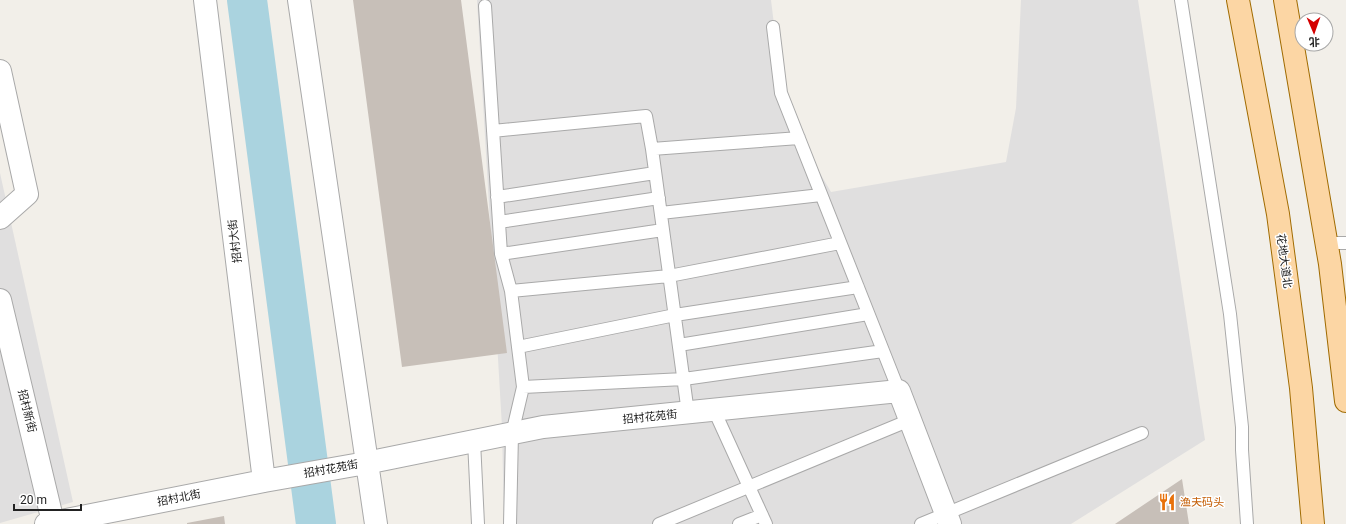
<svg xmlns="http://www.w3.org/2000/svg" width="1346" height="524" font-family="Roboto,'Noto Sans SC',sans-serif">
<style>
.residential{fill:#e0dfdf}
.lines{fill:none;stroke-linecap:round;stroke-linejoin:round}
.river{stroke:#aad3df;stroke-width:40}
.building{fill:#c7bfb8}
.lane-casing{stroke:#a9a9a9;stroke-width:14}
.street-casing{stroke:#a9a9a9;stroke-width:24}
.primary-casing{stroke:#a06b00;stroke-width:24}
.lane{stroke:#fff;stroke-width:12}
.street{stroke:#fff;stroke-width:22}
.primary{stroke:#fcd6a4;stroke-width:22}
.labels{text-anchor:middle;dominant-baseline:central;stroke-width:3;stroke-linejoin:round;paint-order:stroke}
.street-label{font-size:11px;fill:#222;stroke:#fff}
.food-label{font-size:11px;fill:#c56008;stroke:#fff;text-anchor:start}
</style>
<rect width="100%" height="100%" fill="#f2efe9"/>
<path class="residential" d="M477,0H771L785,114L831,192L1006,162L1016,108L1021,0H1138L1205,440L1071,524H504L502,427Z
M0,173L73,502L0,523Z"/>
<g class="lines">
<path class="river" d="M247,0L316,524"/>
</g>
<path class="building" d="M353,0H461L507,353L402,367Z
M1182,479L1189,524H1115Z
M224,516L225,524H187V523Z"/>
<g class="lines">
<g class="lane-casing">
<path id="lane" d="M1181,0L1230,314L1242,427V450L1247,524
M485,6L501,254L511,291L523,387L512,434L510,524
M773,27L781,93L899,391
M493,131L646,116L652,149L688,413
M652,149L799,138
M497,197L655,173
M661,213L821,195
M499,222L659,198
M1326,243H1346
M501,254L663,230
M511,291L669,276L840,243
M679,345L868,314
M518,347L675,315L858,287
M523,387L684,379L883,351
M714,410L766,524
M474,441L478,524
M659,524L910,420
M739,524L762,515
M921,524L1142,433"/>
</g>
<g class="street-casing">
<path id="street" d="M205,0L264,481
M299,0L376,524
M0,71L27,194L0,218
M0,300L53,522
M46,524L264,481L366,463L543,427L899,391L950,524"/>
</g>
<g class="primary-casing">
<path id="primary" d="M1238,0L1278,214L1301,388L1313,524
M1285,0L1330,264L1346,401"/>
</g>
<use href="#lane" class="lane"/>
<use href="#street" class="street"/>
<use href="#primary" class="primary"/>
</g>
<defs>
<g id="restaurant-bare" transform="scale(1.38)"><path d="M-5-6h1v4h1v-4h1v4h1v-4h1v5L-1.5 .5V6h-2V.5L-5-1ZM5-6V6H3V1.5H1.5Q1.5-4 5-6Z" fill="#e8710a" stroke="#fff" stroke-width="2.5" paint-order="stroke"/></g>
</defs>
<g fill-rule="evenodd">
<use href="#restaurant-bare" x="1167" y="502"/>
</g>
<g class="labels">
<g class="street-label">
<text transform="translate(235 241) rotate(-97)">招村大街</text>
<text transform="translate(1284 261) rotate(82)">花地大道北</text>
<text transform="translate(27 411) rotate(76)">招村新街</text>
<text transform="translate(650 417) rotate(-6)">招村花苑街</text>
<text transform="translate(331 469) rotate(-10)">招村花苑街</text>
<text transform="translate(179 498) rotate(-11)">招村北街</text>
</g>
<g class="food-label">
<text x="1180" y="502">渔夫码头</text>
</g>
</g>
<g transform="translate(1314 32) rotate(178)"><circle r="19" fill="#ffffff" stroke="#a7a7a7"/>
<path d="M0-3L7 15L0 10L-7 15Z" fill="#d40000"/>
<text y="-6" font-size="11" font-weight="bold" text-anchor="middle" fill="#222222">北</text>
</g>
<path d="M14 504v6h67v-6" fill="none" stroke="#222222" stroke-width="2"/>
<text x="20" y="504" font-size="12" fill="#222222" stroke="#ffffff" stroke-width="3" paint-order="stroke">20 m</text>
</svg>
